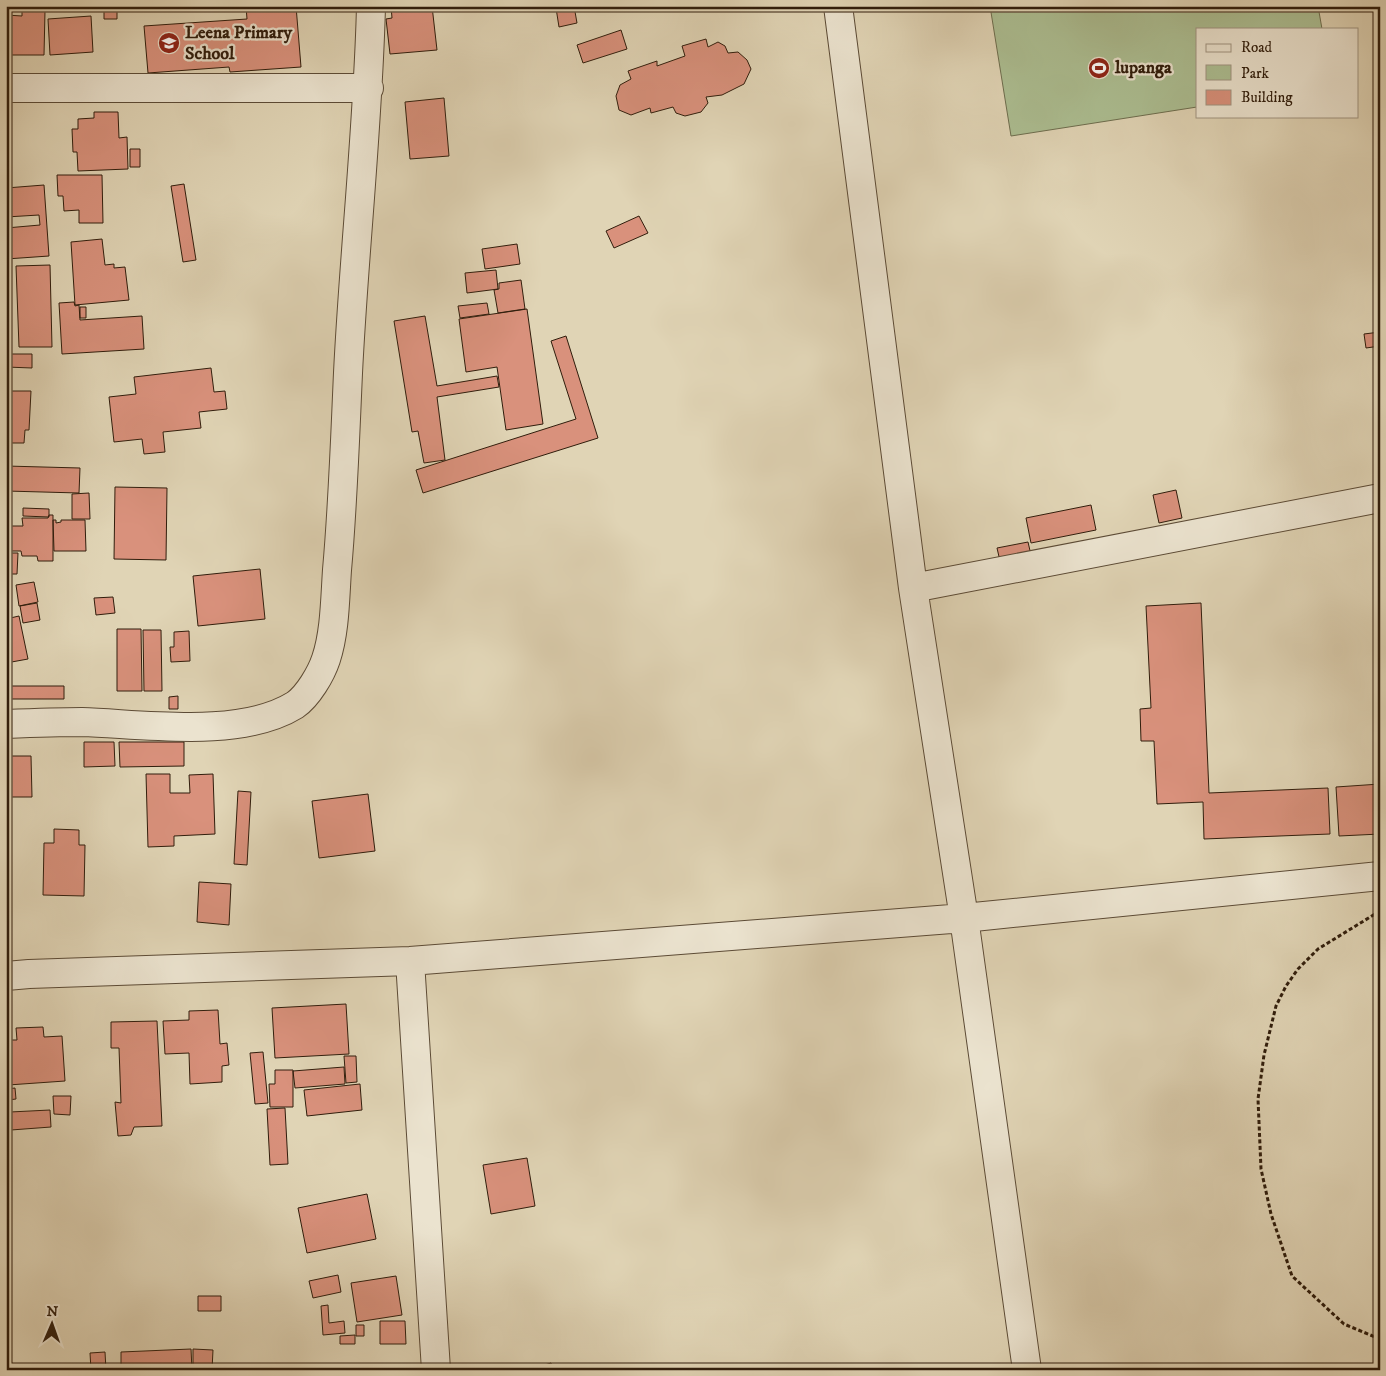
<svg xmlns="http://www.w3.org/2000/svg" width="1386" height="1376" font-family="'IM FELL DW Pica',serif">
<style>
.green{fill:#acbe92;stroke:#6e6e4f}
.building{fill:#d9917c;stroke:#301d0c}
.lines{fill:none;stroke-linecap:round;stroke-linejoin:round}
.minor-casing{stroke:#5c4b36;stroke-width:30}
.path{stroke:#301d0c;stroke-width:3;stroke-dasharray:4 2.5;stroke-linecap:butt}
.minor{stroke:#ebe3cf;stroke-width:28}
.labels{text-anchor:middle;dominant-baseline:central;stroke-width:4.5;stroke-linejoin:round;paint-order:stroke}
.poi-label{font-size:18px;font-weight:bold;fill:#301d0c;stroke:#ebe3cf;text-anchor:start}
</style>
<rect width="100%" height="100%" fill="#e0d4b5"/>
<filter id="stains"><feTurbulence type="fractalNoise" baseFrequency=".004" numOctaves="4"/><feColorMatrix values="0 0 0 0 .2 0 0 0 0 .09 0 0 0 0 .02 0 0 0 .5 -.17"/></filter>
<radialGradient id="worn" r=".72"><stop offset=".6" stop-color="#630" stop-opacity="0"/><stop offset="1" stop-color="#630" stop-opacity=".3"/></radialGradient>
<path class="green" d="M990,6H1318L1322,29H1197V107L1011,136Z"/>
<path class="building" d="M25,6H34V10L25,9Z
M58,6H103V10L58,11Z
M104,6H117V19H104Z
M246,6H296L301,67L230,72L229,67L148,73L144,26L247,19Z
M391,6H432L437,50L390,54L386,19L392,18Z
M574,6L577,23L559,27L556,8Z
M22,11H45L44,55H6V15L22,16Z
M91,16L93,52L50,55L48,19Z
M621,30L627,49L583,63L577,45Z
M706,39L708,47L718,42L725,46L728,53L738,52L747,60L751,69L744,84L722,95L706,97L708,103L701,112L685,116L676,113L673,107L651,113L650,108L631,115L619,110L616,96L620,85L631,79L628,71L657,61V66L685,56L682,46Z
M6,62H11L10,78H6Z
M444,98L449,156L410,159L405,102Z
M94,112H118L119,138L127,137L128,169L78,171L77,152H73L72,129H78V119L94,118Z
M130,149H140V167H130Z
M57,175H102L103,223H79V210L64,211L63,196H58Z
M184,184L196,260L183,262L171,186Z
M44,185L49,256L6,259V228L40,225L39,215L6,217V188Z
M639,216L648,233L614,248L606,231Z
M102,239L105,265L114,264V268L125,267L129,300L75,305L71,242Z
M517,244L520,264L485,269L482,249Z
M50,265L52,347H19L16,266Z
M496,270L498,289L467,293L465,273Z
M521,280L525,309L498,313L494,290L499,289V283Z
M74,302L75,306L79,305L80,320L142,316L144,349L62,354L59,303Z
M487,303L489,314L460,318L458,306Z
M80,307H86V318H80Z
M527,309L543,424L506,430L497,367L466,372L459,319Z
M425,316L437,386L497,376L499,387L437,397L445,460L424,463L418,431L412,432L394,321Z
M1380,332V346L1366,348L1364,334Z
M566,336L598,438L423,493L416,470L576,419L551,341Z
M6,354H32V368L6,367Z
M211,368L214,392L225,391L227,409L199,412L201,428L163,432L165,452L144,454L142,439L114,442L109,397L136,394L134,377Z
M6,391H31L29,430H25L24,443H8L7,448Z
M6,466L80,468L79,493L6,491Z
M115,487L167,488L166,560L114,559Z
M1176,490L1182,518L1159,523L1153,495Z
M89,493L90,519H72V494Z
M1091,505L1096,530L1031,543L1026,518Z
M23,508L49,509V517L23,516Z
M49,515H53V561H38L37,556H22L21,551H6V526H23L22,518H48Z
M53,520H56V523L61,522V520H85L86,551H54Z
M1028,542L1031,555L1000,561L997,548Z
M6,553H18L17,574H6Z
M260,569L265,619L198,626L193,576Z
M6,575H9V596H6Z
M34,582L38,602L19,606L16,585Z
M113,597L115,613L96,615L94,598Z
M37,603L40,620L23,623L20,606Z
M1201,603L1209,793L1328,788L1330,834L1204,839L1203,802L1157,804L1154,741H1141L1140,709L1151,708L1146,606Z
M19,616L28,659L6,663V619Z
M117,629H141L142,691H117Z
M143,630H161L162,691H144Z
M189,631L190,661L171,662L170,647H174V632Z
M10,686H64V699H10Z
M178,696V709H169V697Z
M84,742H114L115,766L84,767Z
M119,742H184V766L120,767Z
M6,756H31L32,797H6Z
M146,774H170V793H190L189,775L213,774L215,834L174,836V846L148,847Z
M1380,784V834L1339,836L1336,787Z
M238,791L251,792L247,865L234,864Z
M368,794L375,851L319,858L312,801Z
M54,829L79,830V845H85L84,896L43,895L44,843H54Z
M199,882L231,884L229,925L197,922Z
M346,1004L349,1054L275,1058L272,1008Z
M218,1010L220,1044L227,1043L229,1065L222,1066V1082L190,1084L189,1053L165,1054L163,1021L189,1020V1011Z
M157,1021L162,1126L134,1127L131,1135L118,1136L115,1102L121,1103L119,1048H111V1022Z
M43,1027L44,1037L62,1036L65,1081L8,1085L6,1040H17L16,1028Z
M263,1052L268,1103L255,1104L250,1053Z
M344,1056H356L357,1082L346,1083Z
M344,1067L345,1084L295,1088L293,1071Z
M275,1070H293V1107H270L269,1084H275Z
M6,1077L7,1089L15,1088L16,1099L8,1100L9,1116L6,1117Z
M360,1084L362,1110L307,1116L304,1090Z
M53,1096H71L70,1115L54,1114Z
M285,1108L288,1164L270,1165L267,1109Z
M50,1110L51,1127L11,1130L10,1112Z
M527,1158L535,1206L491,1214L483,1165Z
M367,1194L376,1239L307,1253L298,1208Z
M338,1275L341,1292L313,1298L309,1281Z
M396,1276L402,1315L357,1322L351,1283Z
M198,1296H221V1311H198Z
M328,1305L329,1323L344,1321L345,1333L323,1335L321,1306Z
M380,1321H405L406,1344H380Z
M356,1325H364V1336H356Z
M355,1335V1344H340V1336Z
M191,1349L192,1370H121V1352Z
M193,1349L213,1350L212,1370H193Z
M105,1352L106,1370H91L90,1353Z
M551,1363L553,1369L567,1365L568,1370H539L538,1367Z"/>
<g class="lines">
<g class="minor-casing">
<path id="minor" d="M838,6L913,588L964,918L1027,1370
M6,88H369
M913,588L1380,498
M6,724C31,723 57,722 82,722C144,724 240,739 295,705C308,696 321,674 326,659C335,632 335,599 337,570C343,504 345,439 348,373C354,251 368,129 371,6
M410,961L436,1370
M6,976L29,974L410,961L964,918L1380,876"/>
</g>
<path class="path" d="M1380,911L1318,949L1298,969L1286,986L1276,1006L1264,1055L1258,1099L1261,1169L1271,1214L1292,1276L1344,1324L1380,1339"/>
<use href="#minor" class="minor"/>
</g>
<defs>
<g id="school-disc" transform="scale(1.125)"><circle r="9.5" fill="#8f2418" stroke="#ebe3cf"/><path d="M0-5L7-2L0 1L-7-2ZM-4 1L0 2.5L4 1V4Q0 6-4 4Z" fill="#fff"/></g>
<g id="stadium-disc" transform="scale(1.125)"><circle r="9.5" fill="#8f2418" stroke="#ebe3cf"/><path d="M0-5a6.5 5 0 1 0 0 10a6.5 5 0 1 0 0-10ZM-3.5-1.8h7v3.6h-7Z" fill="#fff"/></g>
</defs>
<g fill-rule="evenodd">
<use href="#school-disc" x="169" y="43"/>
<use href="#stadium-disc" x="1099" y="68"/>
</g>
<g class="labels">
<g class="poi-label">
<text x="185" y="33">Leena Primary<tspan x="185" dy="21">School</tspan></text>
<text x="1115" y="68">lupanga</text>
</g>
</g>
<rect width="1386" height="1376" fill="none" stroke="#e0d4b5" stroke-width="25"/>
<rect x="8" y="8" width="1371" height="1361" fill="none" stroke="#301d0c" stroke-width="2.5"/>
<rect x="12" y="12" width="1361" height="1351" fill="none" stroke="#301d0c"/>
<rect x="1196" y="28" width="162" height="90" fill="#ebe3cf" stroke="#a09481"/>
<rect x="1206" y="44" width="25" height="8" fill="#ebe3cf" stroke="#a09481"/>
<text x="1241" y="52" font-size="15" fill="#301d0c">Road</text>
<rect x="1206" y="65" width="25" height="15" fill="#acbe92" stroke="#a09481"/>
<text x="1241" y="78" font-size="15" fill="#301d0c">Park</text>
<rect x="1206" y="90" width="25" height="15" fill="#d9917c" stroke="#a09481"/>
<text x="1241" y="102" font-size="15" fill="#301d0c">Building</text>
<g transform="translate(52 1324) rotate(2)" stroke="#ebe3cf" stroke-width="4" paint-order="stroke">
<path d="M0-4L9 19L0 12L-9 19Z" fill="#301d0c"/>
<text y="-8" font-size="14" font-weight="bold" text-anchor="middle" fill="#301d0c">N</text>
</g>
<rect width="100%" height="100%" filter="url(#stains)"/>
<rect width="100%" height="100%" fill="url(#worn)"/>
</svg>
